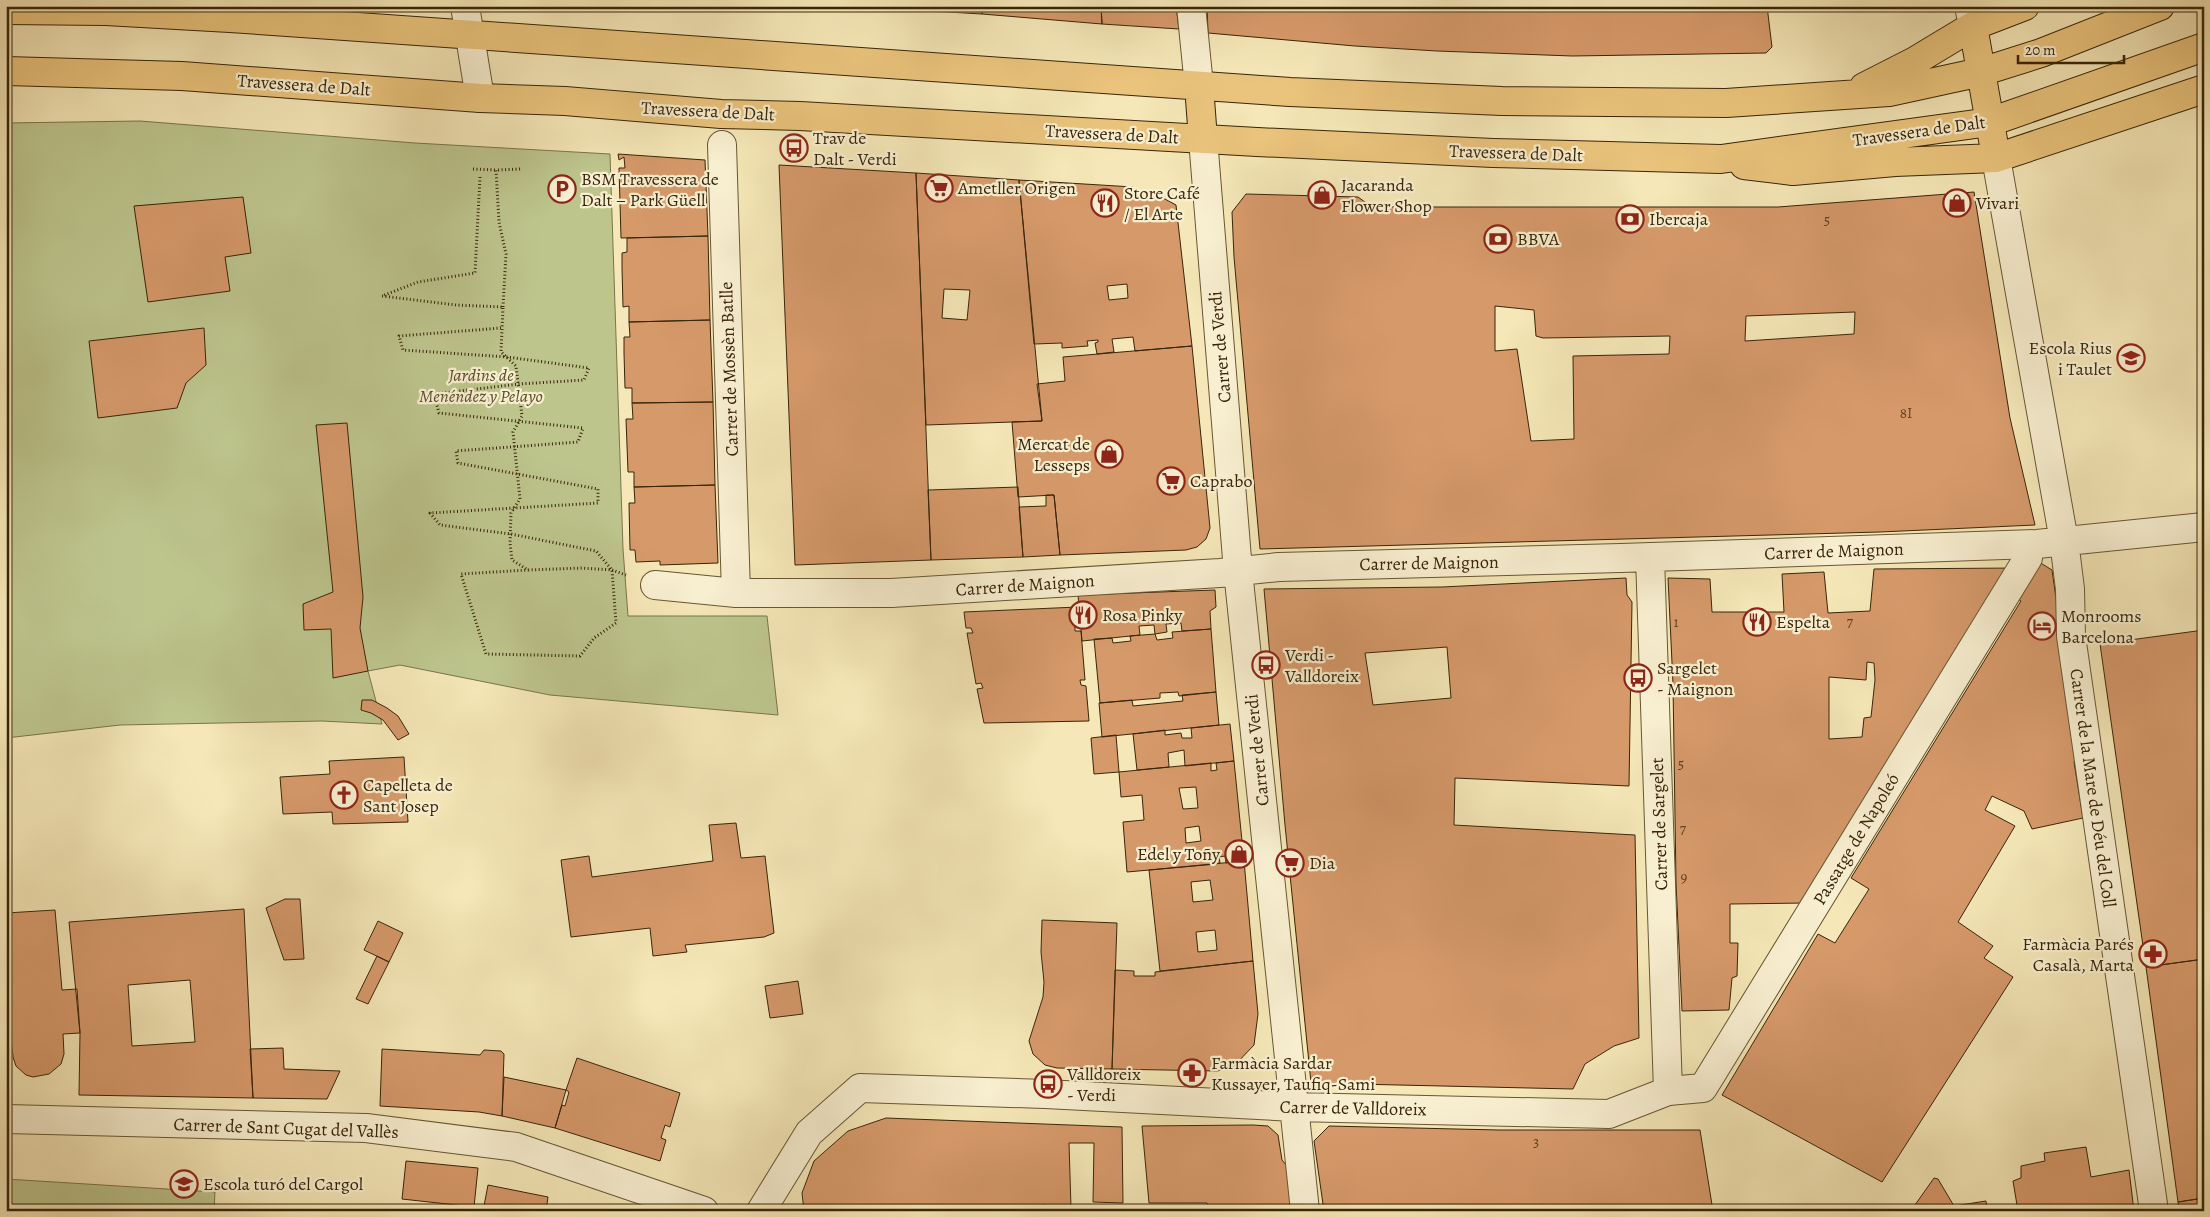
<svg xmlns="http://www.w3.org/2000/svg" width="2210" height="1217" font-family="Alegreya,serif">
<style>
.green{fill:#bdc58d;stroke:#7a754b}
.building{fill:#d6996a;stroke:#382509;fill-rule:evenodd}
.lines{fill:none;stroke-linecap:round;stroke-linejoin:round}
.pedestrian-casing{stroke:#675634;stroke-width:30}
.minor-casing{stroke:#675634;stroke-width:30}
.primary-casing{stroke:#382509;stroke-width:30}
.path{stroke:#382509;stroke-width:3;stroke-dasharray:1 2.5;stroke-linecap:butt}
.pedestrian{stroke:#f8efd0;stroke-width:28}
.minor{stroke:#f8efd0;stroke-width:28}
.primary{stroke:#eac47c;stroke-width:28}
.path-bridge{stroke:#382509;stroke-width:3;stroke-dasharray:1 2.5;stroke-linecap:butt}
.labels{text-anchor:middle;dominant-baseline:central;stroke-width:4.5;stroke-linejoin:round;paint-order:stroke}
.number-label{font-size:15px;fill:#604221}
.street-label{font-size:18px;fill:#382509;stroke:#f8efd0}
.poi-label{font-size:18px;fill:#382509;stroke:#f8efd0;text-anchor:start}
.park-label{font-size:18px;font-style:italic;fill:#594d2a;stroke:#f8efd0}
</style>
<rect width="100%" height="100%" fill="#f5e7b7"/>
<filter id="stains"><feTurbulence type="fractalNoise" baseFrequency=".004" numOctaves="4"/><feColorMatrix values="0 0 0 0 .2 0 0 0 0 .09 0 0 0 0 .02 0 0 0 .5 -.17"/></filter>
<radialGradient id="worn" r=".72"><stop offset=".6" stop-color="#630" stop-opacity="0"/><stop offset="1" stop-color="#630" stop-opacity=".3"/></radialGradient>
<path class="green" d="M140,121L415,143L610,154L623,549L628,616H767L778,715L550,695L400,665L368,671L382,724L322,721L120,725L6,738V123Z
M6,1179L215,1192L214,1211H6Z"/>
<path class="building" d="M877,6H931L930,11Z
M931,6H982V14L930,11Z
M982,6H1101L1102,24L982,14Z
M1101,6H1176L1179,29L1102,24Z
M1207,6H1348V8L1377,10L1378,6H1767L1772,47L1766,53L1572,56L1437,51L1355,46L1208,33Z
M618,154L705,160L708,236L621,238L619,168H625L624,157L619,160Z
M779,165L916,173L931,560L795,565Z
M916,173L1019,180L1042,421L926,425ZM944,289L970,290L967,320L942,318Z
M1019,180L1133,187V193L1152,192L1176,205L1192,346L1135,351L1133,337L1112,339L1114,352L1097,354L1095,343L1098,342V340L1087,341L1088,346L1062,348V343L1034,344ZM1127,284L1128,298L1109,300L1107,286Z
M1974,192L2010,418L2035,525L1880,532L1260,549L1234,257L1232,212L1246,194L1358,197L1372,207H1778ZM1495,306L1534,310L1536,336L1543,338L1670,336L1669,354L1573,356L1574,439L1531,441L1517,349L1495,351ZM1855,312L1854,334L1745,341L1746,316Z
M243,197L251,253L225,257L230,291L148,302L134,206Z
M708,236L710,320L629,322V306L623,307L622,268V253L627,252V238Z
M710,320L713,402L632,403V388H625L624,353V337H630L629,322Z
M204,328L206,365L186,383L177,408L98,418L89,341Z
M1192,346L1210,528L1206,539L1197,547L1186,550L1060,555L1054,495L1018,497L1012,422L1042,421L1037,384L1065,381L1063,357Z
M713,402L715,485L634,487V472H628L626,419H633L632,403Z
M347,423L363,597L360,628L368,671L333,678L331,629L304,630L303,604L333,592L316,425Z
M715,485L718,563L660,565V561L636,562L635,550H630L629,503H635L634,487Z
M1018,487L1023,557L931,560L928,490Z
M1046,495H1054L1060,555L1023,557L1019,507L1046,506Z
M2039,562L2052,570L2078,754L2074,762L2083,818L2032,829L2024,811L1992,796L1985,810L2015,826L1958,922L1993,946L1984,958L2013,977L1882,1182L1722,1095L1818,934L1835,943L1869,889L1851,878L2021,601L2016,598Z
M2017,568L1806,903L1730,904V943H1738L1737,976L1732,978L1729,1010L1682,1011L1676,883L1673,684L1668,578L1710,579L1712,612H1784L1782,574L1824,572L1828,613L1870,611L1874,569ZM1867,662L1874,663L1875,680L1871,717L1864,718L1862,737L1829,739V677L1866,680Z
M1626,578L1627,595L1632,602L1629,786L1455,778L1454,825L1635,835L1639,1038L1614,1046L1585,1064L1573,1089L1311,1083L1285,825L1264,589L1442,587ZM1447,647L1451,698L1373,705L1365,653Z
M1215,590L1216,607L1210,611L1211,629L1182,631L1181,623L1166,624L1167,632L1155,634L1154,625L1139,626L1140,635L1082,641L1078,595Z
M1078,607L1080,624H1075V631H1081L1085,680H1080L1081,685L1086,686L1089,721L984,723L977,689L983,688L981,683L976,684L967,633H973L971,628H966L964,612Z
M1211,629L1216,692L1179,696L1178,692L1160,693V698L1100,703L1094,639L1112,638L1113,643L1131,641L1130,636L1155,634L1157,640L1173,638L1172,632Z
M2204,630V959L2146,967L2100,644Z
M1216,692L1219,725L1102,737L1099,703L1132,700L1133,706L1183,701L1182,695Z
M362,700H372L387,708L398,716L409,734L398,740L383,720L371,713L361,710Z
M1230,724L1234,761L1185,766L1184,750L1168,753L1169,767L1137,770L1133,734L1165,730V735L1181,733L1182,738H1192L1191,728Z
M1116,735L1119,772L1094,774L1091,738Z
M404,757L408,822L333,824L332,812L283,814L280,777L330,774L329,761Z
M1234,761L1244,861L1226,863L1225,856L1219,857L1220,863L1216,864L1127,872L1123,822L1144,820L1142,795L1121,797L1119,772L1211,763V771L1217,770L1216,763ZM1196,787L1198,808L1183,809L1179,788ZM1199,826L1201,841L1186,843L1185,828Z
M736,823L741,858L765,856L774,933L764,937L685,945L687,952L653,956L650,928L571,937L561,860L589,856L592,877L713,861L709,825Z
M1244,861L1253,961L1160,971L1149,870ZM1210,880L1213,900L1193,902L1191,882ZM1215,930L1217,950L1198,952L1196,932Z
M285,899H300L304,959L284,960L266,908Z
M244,909L253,1098L79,1095L80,1033L69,922ZM190,980L195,1042L132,1046L128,985Z
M55,910L62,990L77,989L80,1033L63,1034L64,1054L61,1064L49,1074L33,1077L26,1075L16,1066L13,1057L11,1038H6V991H8L6,913Z
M1042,920L1117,923L1112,1069L1057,1068L1045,1065L1033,1054L1029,1041L1043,997L1044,982L1041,952Z
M378,921L403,933L389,962L364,950Z
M377,956L389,962L368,1004L356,999Z
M2204,959V1198L2178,1202L2146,967Z
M1253,961L1258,1014L1254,1045L1233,1067L1217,1071L1112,1069L1115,970L1134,971V976H1155V972Z
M798,981L803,1014L770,1018L765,986Z
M283,1048L284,1069L340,1071L327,1099L253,1098L250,1049Z
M382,1049L480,1055L484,1050L501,1051L504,1054L502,1116L479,1112L380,1106Z
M577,1058L680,1093L670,1127L665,1125L661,1138L666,1140L660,1161L555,1128L562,1105L565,1106L569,1092L566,1090Z
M504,1077L566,1090L555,1128L502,1116Z
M886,1118L1122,1127L1123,1203L1093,1202L1094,1143H1069L1071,1208L1043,1205L1042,1211H804L802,1193L814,1161L848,1131Z
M1253,1125L1268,1126L1278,1135L1282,1160L1287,1166L1291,1208H1285V1211H1208L1207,1203H1149L1142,1126Z
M1329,1126L1499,1130H1700L1713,1211H1324L1314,1141Z
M2086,1147L2091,1177L2129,1170L2134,1211H2018L2013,1181L2021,1178V1166L2045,1161L2044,1153Z
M406,1161L478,1168L474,1207L402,1199Z
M1934,1178L1938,1179L1954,1206L1986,1201L1987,1211H1915V1205Z
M488,1185L548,1197L546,1211H483Z
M2204,1198V1211H2179L2178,1202Z"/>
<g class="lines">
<g class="pedestrian-casing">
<path id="pedestrian" d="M722,145L736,593
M655,585L736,593H891
M1668,1091L1703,1088L2028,558"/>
</g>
<g class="minor-casing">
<path id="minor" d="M465,6L480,98
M1191,6L1199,86
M1969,6L1973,26
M1203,139L1238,571L1305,1211
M1996,158L2064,541L2070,589L2071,636L2154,1211
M891,593L1220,573L1279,567L1621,558L2037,544L2204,527
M6,1119L366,1128L516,1147L704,1211
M761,1211L809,1133L860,1088L1045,1094L1294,1107L1609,1114L1668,1091L1650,557"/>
</g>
<g class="primary-casing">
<path id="primary" d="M6,10L106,11L230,18L1290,92L1502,101L1726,103L1889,92L1981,72L2041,53L2160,6
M1973,26L1993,140
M6,71L182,76L480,98L565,101L721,114L800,116L1257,142L1493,153L1721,159L1990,122L2204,47
M1199,86L1203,139
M1864,87L1915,61L1973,26L2025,6
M1744,165L1793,171L1895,162L1996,158L2204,89"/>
</g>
<path class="path" d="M480,177L475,273L418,282L382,296L456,305L503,307L501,352L516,366L522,416L513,432L520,499L511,513L510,543L512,560L528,570L582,568L612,570L626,575
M503,307L506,254L499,222L496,170L522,169
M501,328L399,336L403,350L507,357L589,368L584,380L519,384L434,394L439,413L583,428L578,442L456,451L458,463L598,489V503L430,513L440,525L511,534L596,551L612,570L616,623L594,638L580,656L486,654L461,574L528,570"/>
<use href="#pedestrian" class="pedestrian"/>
<use href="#minor" class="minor"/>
<use href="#primary" class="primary"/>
<path class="path-bridge" d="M473,169L496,170"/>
</g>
<defs>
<g id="bus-ring" transform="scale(1.4375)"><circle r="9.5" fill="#f8efd0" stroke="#8f2418" stroke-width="1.5"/><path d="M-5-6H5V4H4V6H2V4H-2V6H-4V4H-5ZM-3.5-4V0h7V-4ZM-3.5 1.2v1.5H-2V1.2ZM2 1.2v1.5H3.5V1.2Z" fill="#8f2418"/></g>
<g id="supermarket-ring" transform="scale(1.4375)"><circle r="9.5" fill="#f8efd0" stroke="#8f2418" stroke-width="1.5"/><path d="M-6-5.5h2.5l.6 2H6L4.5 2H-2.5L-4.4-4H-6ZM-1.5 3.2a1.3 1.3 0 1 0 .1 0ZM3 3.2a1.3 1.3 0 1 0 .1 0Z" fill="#8f2418"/></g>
<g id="parking-ring" transform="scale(1.4375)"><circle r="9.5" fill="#f8efd0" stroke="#8f2418" stroke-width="1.5"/><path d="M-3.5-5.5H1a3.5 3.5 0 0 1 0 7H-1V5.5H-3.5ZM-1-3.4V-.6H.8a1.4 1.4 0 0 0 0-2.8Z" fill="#8f2418"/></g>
<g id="shop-ring" transform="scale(1.4375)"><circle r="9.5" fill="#f8efd0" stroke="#8f2418" stroke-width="1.5"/><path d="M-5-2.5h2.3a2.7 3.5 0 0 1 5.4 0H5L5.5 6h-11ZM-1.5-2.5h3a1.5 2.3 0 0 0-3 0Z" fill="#8f2418"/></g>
<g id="restaurant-ring" transform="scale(1.4375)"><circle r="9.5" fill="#f8efd0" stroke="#8f2418" stroke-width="1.5"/><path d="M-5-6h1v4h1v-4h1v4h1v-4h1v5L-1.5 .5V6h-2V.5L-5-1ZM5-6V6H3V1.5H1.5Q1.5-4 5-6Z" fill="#8f2418"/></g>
<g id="bank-ring" transform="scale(1.4375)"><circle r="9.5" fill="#f8efd0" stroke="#8f2418" stroke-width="1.5"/><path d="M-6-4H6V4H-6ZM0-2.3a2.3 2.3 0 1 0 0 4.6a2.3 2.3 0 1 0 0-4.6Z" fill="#8f2418"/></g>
<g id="school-ring" transform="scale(1.4375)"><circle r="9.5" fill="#f8efd0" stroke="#8f2418" stroke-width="1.5"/><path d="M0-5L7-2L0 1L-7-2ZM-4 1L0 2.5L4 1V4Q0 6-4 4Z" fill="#8f2418"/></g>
<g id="hotel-ring" transform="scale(1.4375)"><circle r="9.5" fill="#f8efd0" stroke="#8f2418" stroke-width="1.5"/><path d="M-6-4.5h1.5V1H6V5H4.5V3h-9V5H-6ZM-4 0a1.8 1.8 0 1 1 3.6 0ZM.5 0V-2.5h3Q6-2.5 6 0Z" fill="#8f2418"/></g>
<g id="church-ring" transform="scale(1.4375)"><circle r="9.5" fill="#f8efd0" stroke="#8f2418" stroke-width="1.5"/><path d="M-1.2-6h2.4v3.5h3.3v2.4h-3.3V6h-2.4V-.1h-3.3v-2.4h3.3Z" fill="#8f2418"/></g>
<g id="pharmacy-ring" transform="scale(1.4375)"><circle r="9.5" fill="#f8efd0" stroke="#8f2418" stroke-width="1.5"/><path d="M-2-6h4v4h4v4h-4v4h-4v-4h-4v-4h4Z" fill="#8f2418"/></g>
</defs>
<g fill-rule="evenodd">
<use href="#bus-ring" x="794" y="148"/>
<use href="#supermarket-ring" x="939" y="188"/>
<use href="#parking-ring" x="562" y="189"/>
<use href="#shop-ring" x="1322" y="195"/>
<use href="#restaurant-ring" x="1105" y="203"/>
<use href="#shop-ring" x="1957" y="203"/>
<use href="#bank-ring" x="1630" y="219"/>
<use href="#bank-ring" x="1498" y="239"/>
<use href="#school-ring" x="2131" y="358"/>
<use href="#shop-ring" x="1109" y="454"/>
<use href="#supermarket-ring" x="1171" y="481"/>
<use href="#restaurant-ring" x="1083" y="615"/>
<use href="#restaurant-ring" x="1757" y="622"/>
<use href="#hotel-ring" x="2042" y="626"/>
<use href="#bus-ring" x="1266" y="665"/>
<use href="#bus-ring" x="1638" y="678"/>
<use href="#church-ring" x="344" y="795"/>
<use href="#shop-ring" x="1239" y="854"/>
<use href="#supermarket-ring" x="1290" y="863"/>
<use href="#pharmacy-ring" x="2153" y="954"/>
<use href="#pharmacy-ring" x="1192" y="1073"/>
<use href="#bus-ring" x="1048" y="1084"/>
<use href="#school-ring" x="184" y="1184"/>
</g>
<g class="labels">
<g class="number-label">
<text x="1827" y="220">5</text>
<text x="1906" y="413">8I</text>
<text x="1676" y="622">1</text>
<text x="1850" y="622">7</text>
<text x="1681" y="764">5</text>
<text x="1683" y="829">7</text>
<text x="1684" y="877">9</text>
<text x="1536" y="1142">3</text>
</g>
<g class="street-label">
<text transform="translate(304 85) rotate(4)">Travessera de Dalt</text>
<text transform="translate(708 111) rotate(3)">Travessera de Dalt</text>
<text transform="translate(1919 131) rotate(-8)">Travessera de Dalt</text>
<text transform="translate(1112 134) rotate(3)">Travessera de Dalt</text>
<text transform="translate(1516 153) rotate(2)">Travessera de Dalt</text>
<text transform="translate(1220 347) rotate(-95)">Carrer de Verdi</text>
<text transform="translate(729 369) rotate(-92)">Carrer de Mossèn Batlle</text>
<text transform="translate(1834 551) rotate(-2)">Carrer de Maignon</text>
<text transform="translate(1429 563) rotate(-1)">Carrer de Maignon</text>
<text transform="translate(1025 585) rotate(-4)">Carrer de Maignon</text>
<text transform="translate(1257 750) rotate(-96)">Carrer de Verdi</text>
<text transform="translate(2093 788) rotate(82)">Carrer de la Mare de Déu del Coll</text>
<text transform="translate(1659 824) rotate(-92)">Carrer de Sargelet</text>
<text transform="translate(1856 839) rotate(-59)">Passatge de Napoleó</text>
<text transform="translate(1353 1108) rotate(1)">Carrer de Valldoreix</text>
<text transform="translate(286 1128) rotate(2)">Carrer de Sant Cugat del Vallès</text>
</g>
<g class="poi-label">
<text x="813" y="138">Trav de<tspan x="813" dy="21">Dalt - Verdi</tspan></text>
<text x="581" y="179">BSM Travessera de<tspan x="581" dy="21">Dalt – Park Güell</tspan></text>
<text x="1341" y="185">Jacaranda<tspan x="1341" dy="21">Flower Shop</tspan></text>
<text x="958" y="188">Ametller Origen</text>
<text x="1124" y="193">Store Café<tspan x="1124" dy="21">/ El Arte</tspan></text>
<text x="1976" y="203">Vivari</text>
<text x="1649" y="219">Ibercaja</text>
<text x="1517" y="239">BBVA</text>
<text x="2112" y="348" text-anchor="end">Escola Rius<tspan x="2112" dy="21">i Taulet</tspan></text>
<text x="1090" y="444" text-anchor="end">Mercat de<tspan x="1090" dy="21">Lesseps</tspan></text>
<text x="1190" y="481">Caprabo</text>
<text x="1102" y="615">Rosa Pinky</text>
<text x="2061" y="616">Monrooms<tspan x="2061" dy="21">Barcelona</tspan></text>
<text x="1776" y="622">Espelta</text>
<text x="1285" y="655">Verdi -<tspan x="1285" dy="21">Valldoreix</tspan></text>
<text x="1657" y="668">Sargelet<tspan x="1657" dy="21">- Maignon</tspan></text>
<text x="363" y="785">Capelleta de<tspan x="363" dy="21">Sant Josep</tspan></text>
<text x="1220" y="854" text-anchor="end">Edel y Toñy</text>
<text x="1309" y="863">Dia</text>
<text x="2134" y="944" text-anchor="end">Farmàcia Parés<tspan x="2134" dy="21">Casalà, Marta</tspan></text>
<text x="1211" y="1063">Farmàcia Sardar<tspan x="1211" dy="21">Kussayer, Taufiq-Sami</tspan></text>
<text x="1067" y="1074">Valldoreix<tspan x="1067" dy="21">- Verdi</tspan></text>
<text x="203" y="1184">Escola turó del Cargol</text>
</g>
<g class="park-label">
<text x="481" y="375">Jardins de<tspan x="481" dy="21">Menéndez y Pelayo</tspan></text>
</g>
</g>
<rect width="2210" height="1217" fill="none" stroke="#f5e7b7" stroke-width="25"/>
<rect x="8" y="8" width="2195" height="1202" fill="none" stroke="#382509" stroke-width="2.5"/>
<rect x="12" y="12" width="2185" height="1192" fill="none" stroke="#382509"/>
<path d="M2018 55v8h106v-8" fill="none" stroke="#382509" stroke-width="2.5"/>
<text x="2025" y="55" font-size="15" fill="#382509" stroke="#f8efd0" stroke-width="4" paint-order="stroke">20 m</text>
<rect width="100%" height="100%" filter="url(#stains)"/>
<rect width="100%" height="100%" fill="url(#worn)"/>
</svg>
